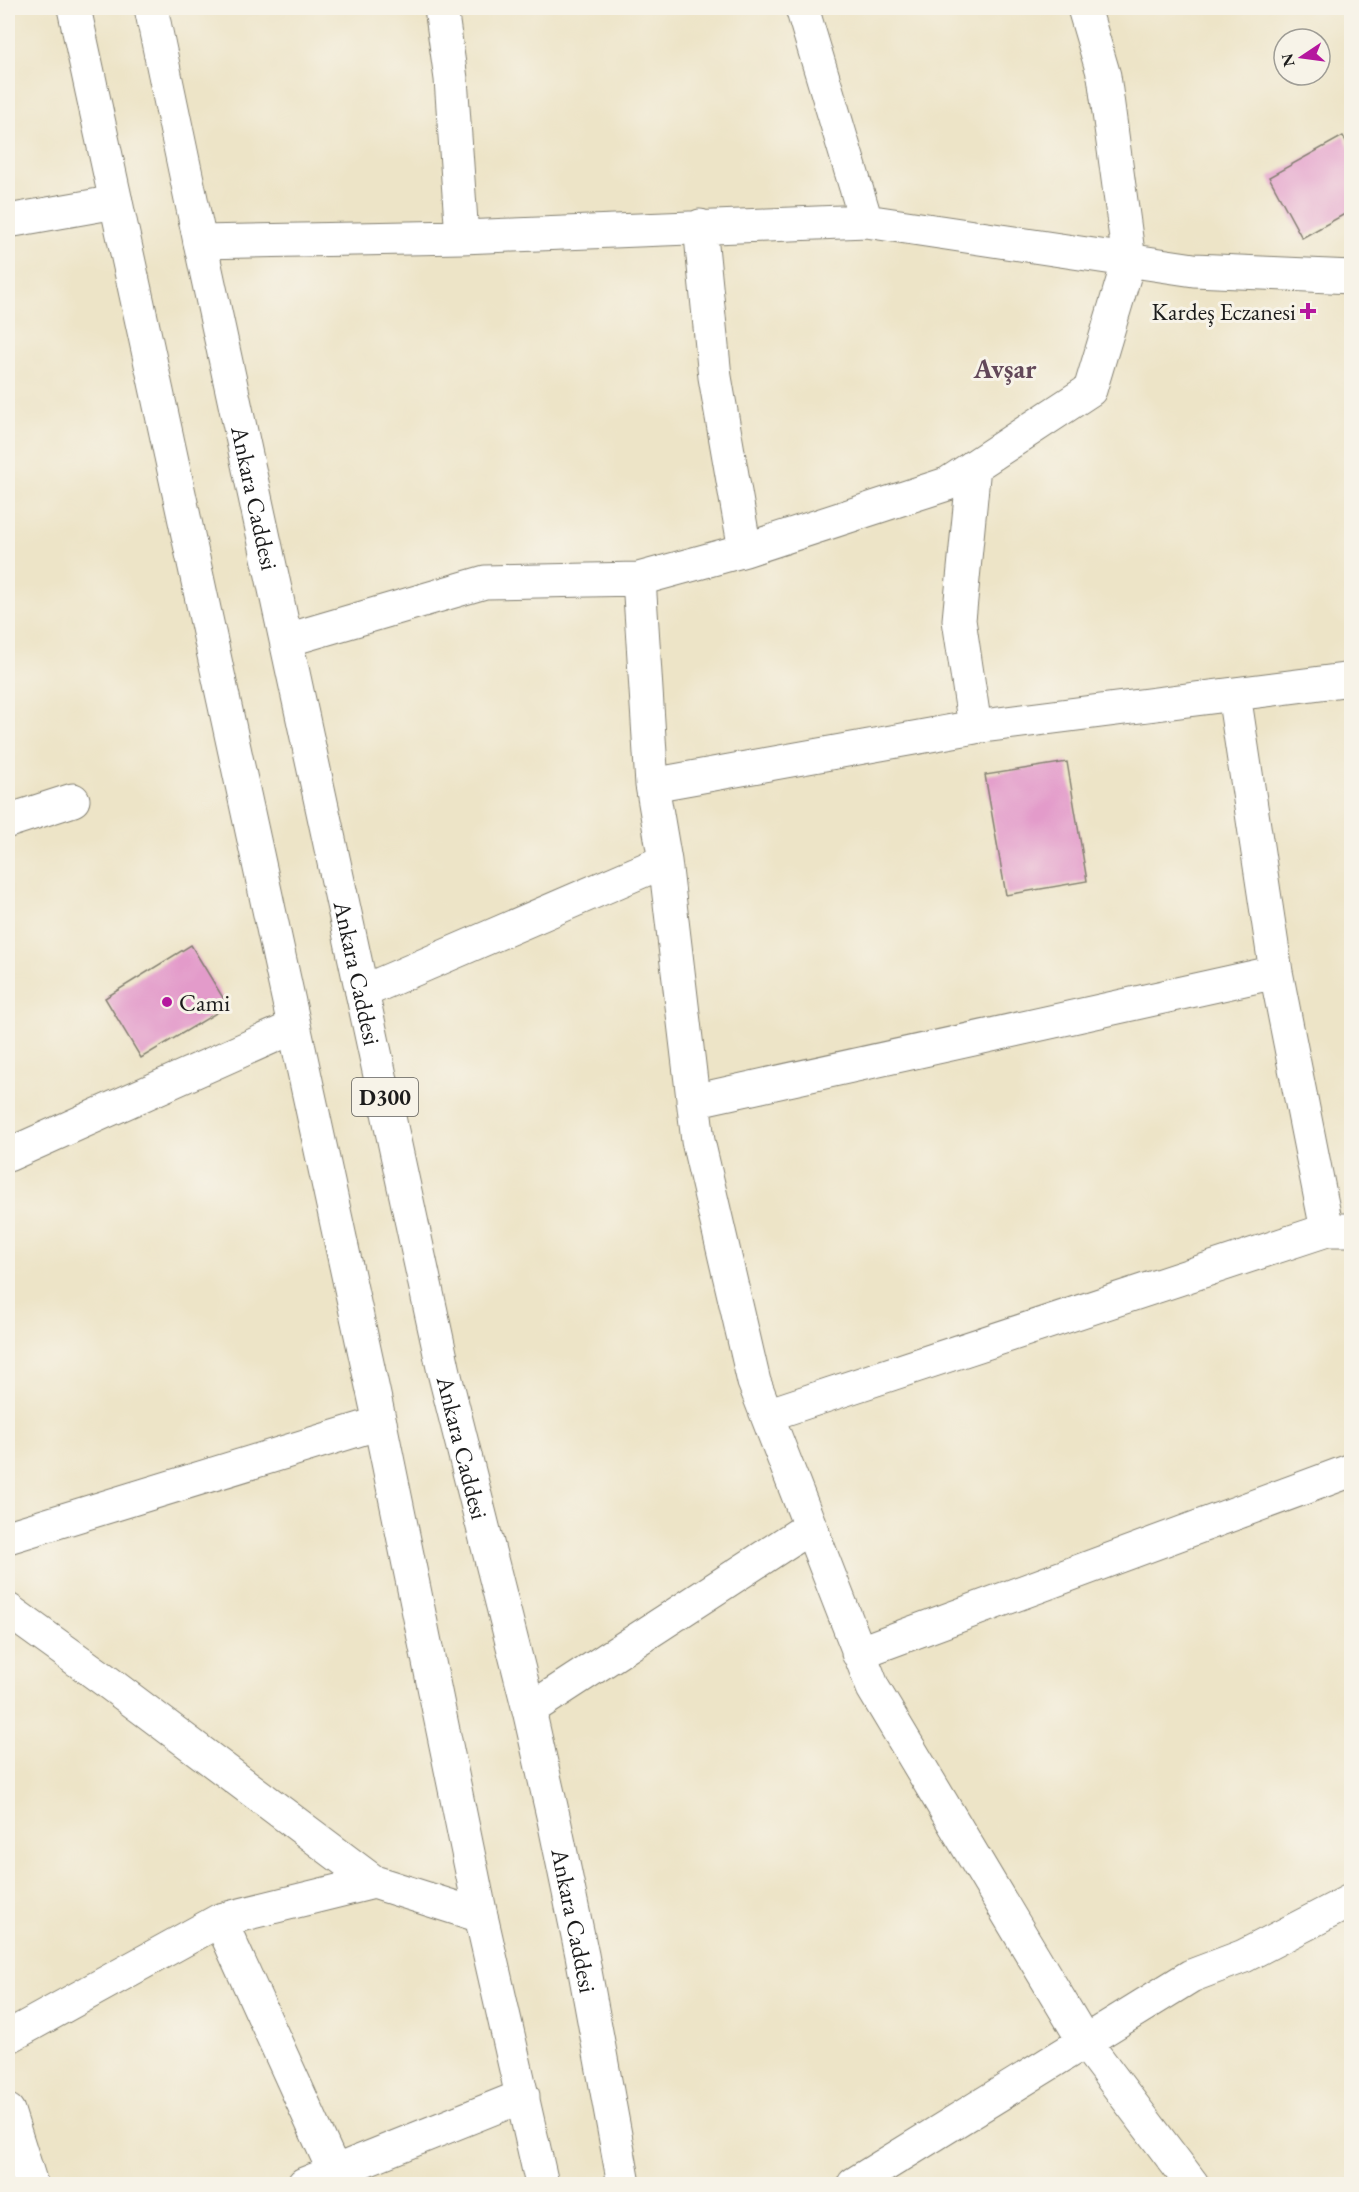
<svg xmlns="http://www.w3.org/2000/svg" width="1359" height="2192" font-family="'EB Garamond',serif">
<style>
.building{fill:#e39bca}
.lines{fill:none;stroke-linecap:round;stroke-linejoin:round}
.minor-casing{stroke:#848072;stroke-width:35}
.highway-casing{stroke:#848072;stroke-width:35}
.minor{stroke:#fff;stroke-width:33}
.highway{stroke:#fff;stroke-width:33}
.poi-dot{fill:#b5179e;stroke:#f7f3e8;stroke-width:2}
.labels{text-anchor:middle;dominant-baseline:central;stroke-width:6;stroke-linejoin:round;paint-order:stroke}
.shield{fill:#f7f3e8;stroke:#5e5c59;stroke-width:1.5}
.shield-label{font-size:22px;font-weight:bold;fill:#1c1c1c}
.poi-label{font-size:24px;fill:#1c1c1c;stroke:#f7f3e8;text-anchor:end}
.street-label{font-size:24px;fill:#1c1c1c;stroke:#f7f3e8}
.quarter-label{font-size:27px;font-weight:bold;fill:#624859;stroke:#f7f3e8}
</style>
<rect width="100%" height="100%" fill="#f7f3e8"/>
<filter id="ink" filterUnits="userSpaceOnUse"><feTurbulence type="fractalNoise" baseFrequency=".0167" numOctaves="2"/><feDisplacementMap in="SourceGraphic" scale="12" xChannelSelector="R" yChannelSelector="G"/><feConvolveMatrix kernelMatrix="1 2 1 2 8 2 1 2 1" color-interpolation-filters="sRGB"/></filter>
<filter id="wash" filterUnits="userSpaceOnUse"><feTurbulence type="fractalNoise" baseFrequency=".008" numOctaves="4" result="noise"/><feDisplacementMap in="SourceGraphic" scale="24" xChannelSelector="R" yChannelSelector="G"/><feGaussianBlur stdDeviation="1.35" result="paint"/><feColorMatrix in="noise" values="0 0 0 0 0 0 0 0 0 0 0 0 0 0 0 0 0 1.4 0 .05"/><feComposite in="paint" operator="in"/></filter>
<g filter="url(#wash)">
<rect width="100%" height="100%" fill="#ede4c7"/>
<g id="blocks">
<path class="building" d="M1343,136L1352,152V210L1302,238L1269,177Z
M1067,762L1087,881L1006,895L985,775Z
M191,945L228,1006L141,1058L105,998Z"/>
</g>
</g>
<g filter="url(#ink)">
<use href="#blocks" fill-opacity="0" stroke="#848072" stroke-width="1.5"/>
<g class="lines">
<g class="minor-casing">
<path id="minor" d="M441,8L451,79L462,237
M802,8L866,221
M8,221L116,202
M700,226L715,377L745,550
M200,242L462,237L866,221L1194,270L1352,277
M974,466L959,620L975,727
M639,579L652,785L665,861L698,1141L754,1382L873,1688L1084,2041L1192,2184
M287,640L485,582L639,579L745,550L947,484L1090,390L1129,260L1104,76L1084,8
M1234,694L1276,972L1327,1230
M652,785L975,727L1352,679
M8,821L73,800
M362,992L665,861
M693,1101L1276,972
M8,1155L294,1027
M767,1415L1327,1230H1352
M8,1537L380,1423
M8,1610L105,1680L374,1882L481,1916
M858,1653L1352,1470
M529,1710L810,1527
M220,1920L334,2171
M8,2037L220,1920L374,1882
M8,2111L31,2184
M304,2184L523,2096
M854,2184L1191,1976L1244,1956L1352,1900"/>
</g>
<g class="highway-casing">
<g id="highway">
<path d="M74,8L380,1423L481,1916L542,2184"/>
<path id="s1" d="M151,8L200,242L444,1372L529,1710L554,1820L582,1955L624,2184"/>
</g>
</g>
<use href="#minor" class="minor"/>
<use href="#highway" class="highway"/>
</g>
</g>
<g class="poi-dot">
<path d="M1305 302h6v6h6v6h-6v6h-6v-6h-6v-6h6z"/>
<circle cx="167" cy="1002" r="6"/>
</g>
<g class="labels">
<rect class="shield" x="352" y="1078" width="66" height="38" rx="4.5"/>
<g class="shield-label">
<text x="385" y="1097">D300</text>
</g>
<g class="poi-label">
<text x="1296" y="311">Kardeş Eczanesi</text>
<text x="179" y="1002" text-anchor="start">Cami</text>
</g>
<g class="street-label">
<text stroke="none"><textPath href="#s1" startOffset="501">Ankara Caddesi</textPath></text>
<text stroke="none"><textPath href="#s1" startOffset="987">Ankara Caddesi</textPath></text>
<text stroke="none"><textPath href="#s1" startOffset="1473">Ankara Caddesi</textPath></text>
<text stroke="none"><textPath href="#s1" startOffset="1959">Ankara Caddesi</textPath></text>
</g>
<g class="quarter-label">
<text x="1005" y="368">Avşar</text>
</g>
</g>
<rect width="1359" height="2192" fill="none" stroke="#f7f3e8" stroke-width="30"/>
<g transform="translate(1302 57) rotate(257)"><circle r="28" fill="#f7f3e8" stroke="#9f9d96" stroke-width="1.5"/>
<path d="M0-4.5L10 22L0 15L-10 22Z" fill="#b5179e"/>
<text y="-9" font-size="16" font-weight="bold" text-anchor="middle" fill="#1c1c1c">N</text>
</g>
</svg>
